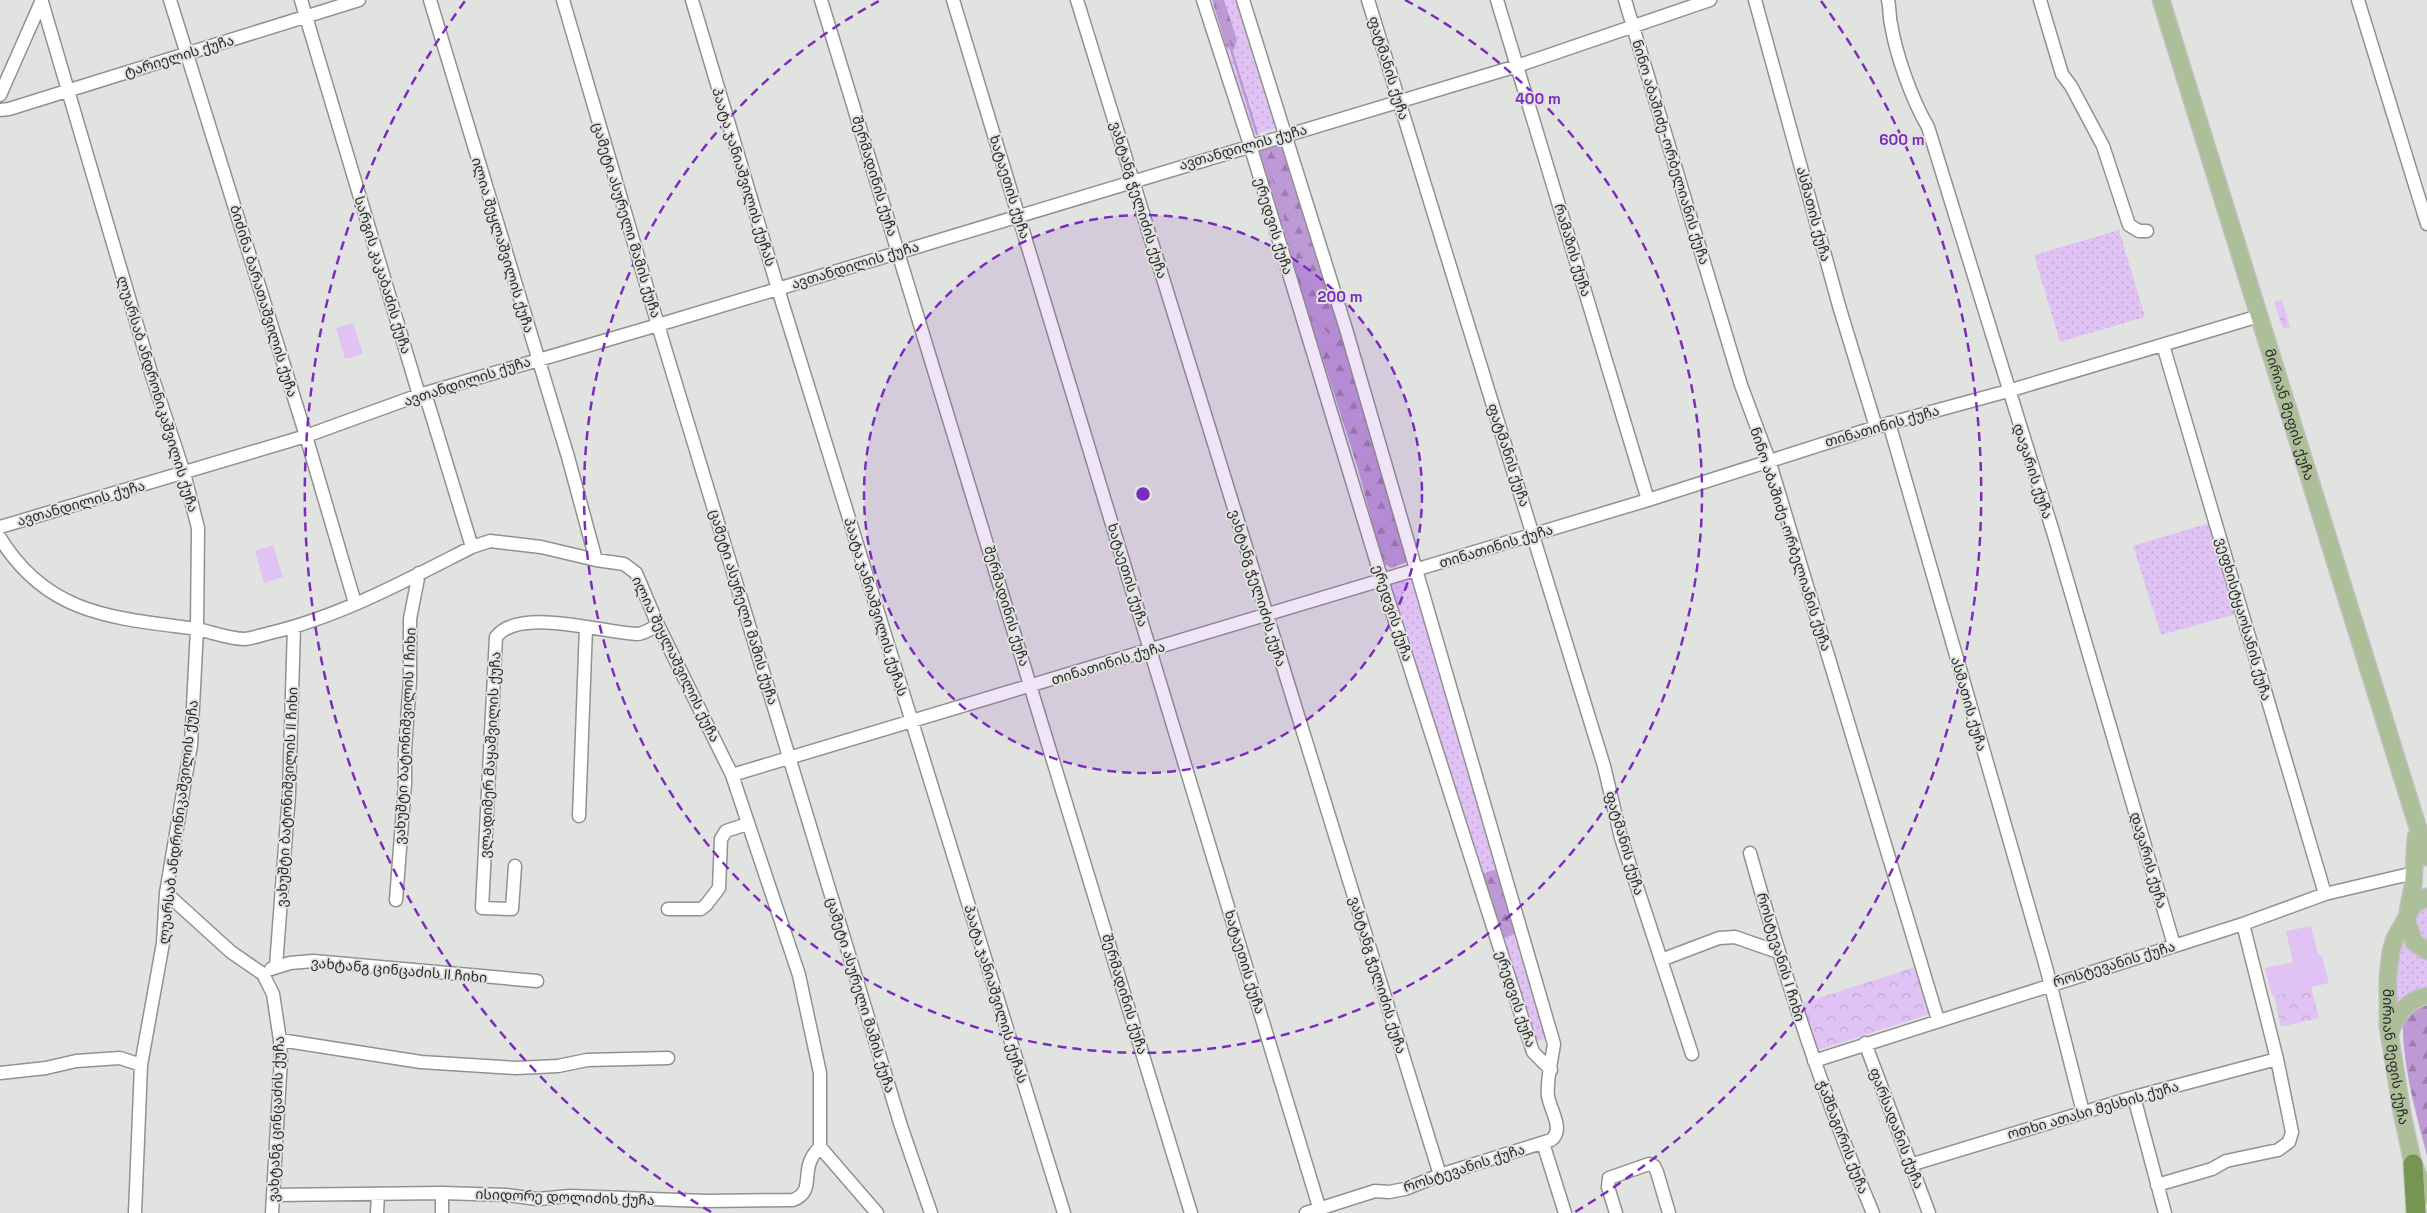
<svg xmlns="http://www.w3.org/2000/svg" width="2427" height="1213" font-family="'Space Grotesk','Noto Sans Georgian',sans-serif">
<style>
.grass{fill:url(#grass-dots)}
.forest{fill:url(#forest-firs)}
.park{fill:url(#park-crowns)}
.pitch{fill:#e0c2f5}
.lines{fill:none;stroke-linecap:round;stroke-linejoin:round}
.stream{stroke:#bc97d4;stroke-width:2.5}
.minor-casing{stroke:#91928f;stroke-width:15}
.major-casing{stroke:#bfbfbf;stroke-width:19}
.highway-casing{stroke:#bfbfbf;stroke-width:21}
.minor{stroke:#fff;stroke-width:12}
.major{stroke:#adbf98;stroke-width:16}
.highway{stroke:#769553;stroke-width:19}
.ring{fill:none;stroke:#7b2cbf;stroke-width:2.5;stroke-dasharray:9 6}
.labels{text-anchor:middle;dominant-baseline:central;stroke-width:4;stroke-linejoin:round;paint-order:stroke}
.street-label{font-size:14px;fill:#2a2a29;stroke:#e1e3e0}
.centre{fill:#7b2cbf;stroke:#e1e3e0;stroke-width:2.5}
.ring-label{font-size:15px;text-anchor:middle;font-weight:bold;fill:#7b2cbf;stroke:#e1e3e0;stroke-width:4;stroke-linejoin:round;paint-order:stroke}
</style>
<defs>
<pattern id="grass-dots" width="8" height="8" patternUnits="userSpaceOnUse" patternTransform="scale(1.25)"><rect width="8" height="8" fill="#e0c2f5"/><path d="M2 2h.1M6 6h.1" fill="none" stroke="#c0a7d2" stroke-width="1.8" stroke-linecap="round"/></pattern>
<pattern id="forest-firs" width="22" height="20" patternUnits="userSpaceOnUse" patternTransform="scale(1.25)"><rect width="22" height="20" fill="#bd99d6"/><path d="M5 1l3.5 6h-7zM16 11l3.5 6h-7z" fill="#9a7dae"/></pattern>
<pattern id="park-crowns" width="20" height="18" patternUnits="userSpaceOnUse" patternTransform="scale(1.25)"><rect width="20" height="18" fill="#e0c2f5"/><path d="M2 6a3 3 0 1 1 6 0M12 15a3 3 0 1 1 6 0" fill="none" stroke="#c0a7d2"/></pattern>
</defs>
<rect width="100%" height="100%" fill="#e1e3e0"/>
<path class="grass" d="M1224,0H1238L1277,128L1251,135L1226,47L1234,50Z
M2119,230L2145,317L2060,342L2034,255Z
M2209,523L2236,614L2161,635L2133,546Z
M1412,576L1497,869L1481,874L1389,586L1392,582Z
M2427,907V943L2422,940L2416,922L2421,911Z
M1518,933L1547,1038L1535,1042L1501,939Z
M2405,940L2427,958V989L2418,990L2397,1002L2399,954Z"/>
<path class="forest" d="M1212,0H1224L1237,40L1234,50L1226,47Z
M1281,143L1405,543L1407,562L1391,568L1383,563L1358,469L1256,149Z
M1497,869L1518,933L1501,939L1481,874Z
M2427,1005V1155C2416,1114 2402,1064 2403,1022L2413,1011Z"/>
<path class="park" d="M2282,300L2290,327L2283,329L2274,302Z
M1915,967L1930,1014L1815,1051L1800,1004Z
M2311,987L2319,1018L2281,1027L2274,996Z"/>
<path class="pitch" d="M353,323L363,354L345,359L336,328Z
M273,545L283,577L264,583L255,551Z
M2311,926L2318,955H2322L2329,983L2272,996L2265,968L2293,962L2286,931Z"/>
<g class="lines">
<path class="stream" d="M1216,0L1257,134
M1262,150L1315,323L1327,334"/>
<g class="minor-casing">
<path id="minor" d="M170,0L306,436L355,603
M301,0L419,395L428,403L472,547
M430,0L568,457L596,560L624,564L636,573L658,625L732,775L799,975L820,1073V1147L877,1213
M563,0L658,325L901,1126L931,1213
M692,0L778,289L1064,1213
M821,0L1191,1213
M953,0L1319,1207
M1077,0L1440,1175
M1203,0L1250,145L1382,580L1533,1052L1551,1070
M1243,0L1346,329L1554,1044C1552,1059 1546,1082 1548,1096C1550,1110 1565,1130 1551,1140L1440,1175L1405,1189L1389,1192L1375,1191L1306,1213
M1368,0L1604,766L1621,838L1692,1054
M1497,0L1648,500
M1625,0L1741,385L1769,460L1938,1020
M1755,0L1839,306L1876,427
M1888,0C1890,8 1889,16 1891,24C1896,55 1912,100 1928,127L2054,535L2174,945
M2040,0L2062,74L2071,86L2103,146L2129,225L2139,231H2147
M2358,0L2427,224
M42,2L152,376L184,473L198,528L197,629L191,745L166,893L163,943L141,1065L135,1213
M0,95L42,0
M0,110L9,109L359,0
M2163,345L2325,894
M1889,423L2046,967L2083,1112
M0,527L306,436L419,395L658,325L1517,66L1710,0
M0,538C48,616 115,618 197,629C212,632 229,639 245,639C254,638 265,634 274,632C343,615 409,579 472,547L490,541L541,547L596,560
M732,775L1648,500L1876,427L2008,391L2259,316
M579,816L586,627
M1750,853C1784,975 1823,1096 1873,1213
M515,866L512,909L482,908L496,637C519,606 603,633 637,634C644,634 652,628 658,625
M166,893L231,952L263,974L273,994L280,1040L281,1058L272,1213
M396,900L405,783V749L410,680V619L419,573
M668,909H701L706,905L719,888L721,839L726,831L747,824
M1661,960L1719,938L1735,937L1778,952
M276,966L289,794L294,627
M271,969L290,963L313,961L537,981
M280,1040L421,1062L516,1068L558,1066L587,1060L668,1058
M1865,1043L1929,1213
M1814,1061L2243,924L2325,894L2414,873
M0,1073L46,1068L76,1061L120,1058L141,1065
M2134,1097L2165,1213
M1543,1143L1565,1213
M1910,1165L2134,1097L2277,1059
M2157,1185L2212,1169L2226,1161L2278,1150L2289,1142L2292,1132L2277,1059L2243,924
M273,1195L442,1193L506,1195L538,1199L570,1196L706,1201L793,1200C811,1193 805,1180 809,1165C811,1157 815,1152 820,1147
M377,1213L378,1194
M442,1213V1193
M1616,1213L1608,1187L1609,1178L1649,1164L1654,1166L1657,1172L1669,1213"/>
</g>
<g class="major-casing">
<g id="major">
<path id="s1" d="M2161,0L2427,857"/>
<path d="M2427,897L2413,905L2406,919L2414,942L2427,951"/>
<path d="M2408,911L2413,886L2416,837"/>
<path id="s2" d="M2406,919L2395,938L2391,951L2388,977V1026L2402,1113L2413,1164L2427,1195"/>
<path d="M2390,1033C2397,1014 2407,1000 2427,996"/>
</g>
</g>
<g class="highway-casing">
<path id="highway" d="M2413,1164L2416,1213"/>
</g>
<use href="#minor" class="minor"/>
<use href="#major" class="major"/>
<use href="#highway" class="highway"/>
</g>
<circle cx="1143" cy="494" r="279" fill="#7b2cbf" fill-opacity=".12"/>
<g class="ring">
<circle cx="1143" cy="494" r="279"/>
<path d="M1405 0A559 559 0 1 1 881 0"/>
<path d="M711 1212A838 838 0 0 1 465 1M1821 1A838 838 0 0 1 1575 1212"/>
</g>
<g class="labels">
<g class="street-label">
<text transform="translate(179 56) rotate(-17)">ტარიელის ქუჩა</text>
<text transform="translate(1389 68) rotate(73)">ფატმანის ქუჩა</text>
<text transform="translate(1243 147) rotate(-16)">ავთანდილის ქუჩა</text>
<text transform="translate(1671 152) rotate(73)">ნინო აბაშიძე-ორბელიანის ქუჩა</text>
<text transform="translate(875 176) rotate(73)">შერმადინის ქუჩა</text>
<text transform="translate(744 177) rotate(73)">პაატა ჯანიაშვილის ქუჩას</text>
<text transform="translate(1010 187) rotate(73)">ხატაეთის ქუჩა</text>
<text transform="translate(1139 200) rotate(73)">ვახტანგ ჭელიძის ქუჩა</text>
<text transform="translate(1814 214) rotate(75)">ასმათის ქუჩა</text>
<text transform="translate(627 220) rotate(73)">ცამეტი ასურელი მამის ქუჩა</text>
<text transform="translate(1274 226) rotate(73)">ერედვის ქუჩა</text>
<text transform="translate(503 245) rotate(73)">ილია შეყლაშვილის ქუჩა</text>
<text transform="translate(1573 250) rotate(73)">რამაზის ქუჩა</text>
<text transform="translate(855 265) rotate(-17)">ავთანდილის ქუჩა</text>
<text transform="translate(383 275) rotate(73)">სარგის კაკაბაძის ქუჩა</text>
<text transform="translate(264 301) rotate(73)">ბიძინა ბარათაშვილის ქუჩა</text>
<text transform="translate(467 381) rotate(-18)">ავთანდილის ქუჩა</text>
<text transform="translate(158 394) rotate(73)">ლუარსაბ ანდრონიკაშვილის ქუჩა</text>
<text stroke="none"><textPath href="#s1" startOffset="434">მირიან მეფის ქუჩა</textPath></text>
<text transform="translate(1882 426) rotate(-16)">თინათინის ქუჩა</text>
<text transform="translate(1509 455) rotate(72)">ფატმანის ქუჩა</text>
<text transform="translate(2033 471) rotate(72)">დავარის ქუჩა</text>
<text transform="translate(81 503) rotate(-16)">ავთანდილის ქუჩა</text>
<text transform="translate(1791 539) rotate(72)">ნინო აბაშიძე-ორბელიანის ქუჩა</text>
<text transform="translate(1496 546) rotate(-17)">თინათინის ქუჩა</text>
<text transform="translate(1128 575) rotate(73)">ხატაეთის ქუჩა</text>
<text transform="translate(1258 588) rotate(73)">ვახტანგ ჭელიძის ქუჩა</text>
<text transform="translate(1007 606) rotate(73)">შერმადინის ქუჩა</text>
<text transform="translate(744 607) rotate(73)">ცამეტი ასურელი მამის ქუჩა</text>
<text transform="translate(876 607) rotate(73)">პაატა ჯანიაშვილის ქუჩას</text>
<text transform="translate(1393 613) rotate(72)">ერედვის ქუჩა</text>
<text transform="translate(2244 619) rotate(74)">ვეფხისტყაოსანის ქუჩა</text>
<text transform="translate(676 659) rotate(64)">ილია შეყლაშვილის ქუჩა</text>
<text transform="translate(1108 663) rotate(-17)">თინათინის ქუჩა</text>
<text transform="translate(1969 704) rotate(74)">ასმათის ქუჩა</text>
<text transform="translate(405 736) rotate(-87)">ვახუშტი ბატონიშვილის I ჩიხი</text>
<text transform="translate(490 755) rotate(-87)">ვლადიმერ მაყაშვილის ქუჩა</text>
<text transform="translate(287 797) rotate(-87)">ვახუშტი ბატონიშვილის II ჩიხი</text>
<text transform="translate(178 822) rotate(-83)">ლუარსაბ ანდრონიკაშვილის ქუჩა</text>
<text transform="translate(1625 843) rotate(74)">ფატმანის ქუჩა</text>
<text transform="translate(2149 860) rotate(74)">დავარის ქუჩა</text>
<text transform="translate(1781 957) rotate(73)">როსტევანის I ჩიხი</text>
<text transform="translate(1245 962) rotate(73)">ხატაეთის ქუჩა</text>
<text transform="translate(2114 964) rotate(-17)">როსტევანის ქუჩა</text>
<text transform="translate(399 970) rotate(5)">ვახტანგ ცინცაძის II ჩიხი</text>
<text transform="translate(1378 975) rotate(73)">ვახტანგ ჭელიძის ქუჩა</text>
<text transform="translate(996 994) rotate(73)">პაატა ჯანიაშვილის ქუჩას</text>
<text transform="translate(1125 994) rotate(73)">შერმადინის ქუჩა</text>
<text transform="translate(861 995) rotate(73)">ცამეტი ასურელი მამის ქუჩა</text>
<text transform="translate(1516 999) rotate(72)">ერედვის ქუჩა</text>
<text stroke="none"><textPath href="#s2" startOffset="142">მირიან მეფის ქუჩა</textPath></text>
<text transform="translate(2093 1110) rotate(-16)">ოთხი ათასი მესხის ქუჩა</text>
<text transform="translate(276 1119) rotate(-88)">ვახტანგ ცინცაძის ქუჩა</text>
<text transform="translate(1897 1128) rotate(69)">ფარსადანის ქუჩა</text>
<text transform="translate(1843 1137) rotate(69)">ჭაშნაგირის ქუჩა</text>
<text transform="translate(1464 1168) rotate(-18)">როსტევანის ქუჩა</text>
<text transform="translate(565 1197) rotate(2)">ისიდორე დოლიძის ქუჩა</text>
</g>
</g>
<circle cx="1143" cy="494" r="8" class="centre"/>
<g class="ring-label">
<text x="1538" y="104">400 m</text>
<text x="1902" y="145">600 m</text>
<text x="1340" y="302">200 m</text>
</g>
</svg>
